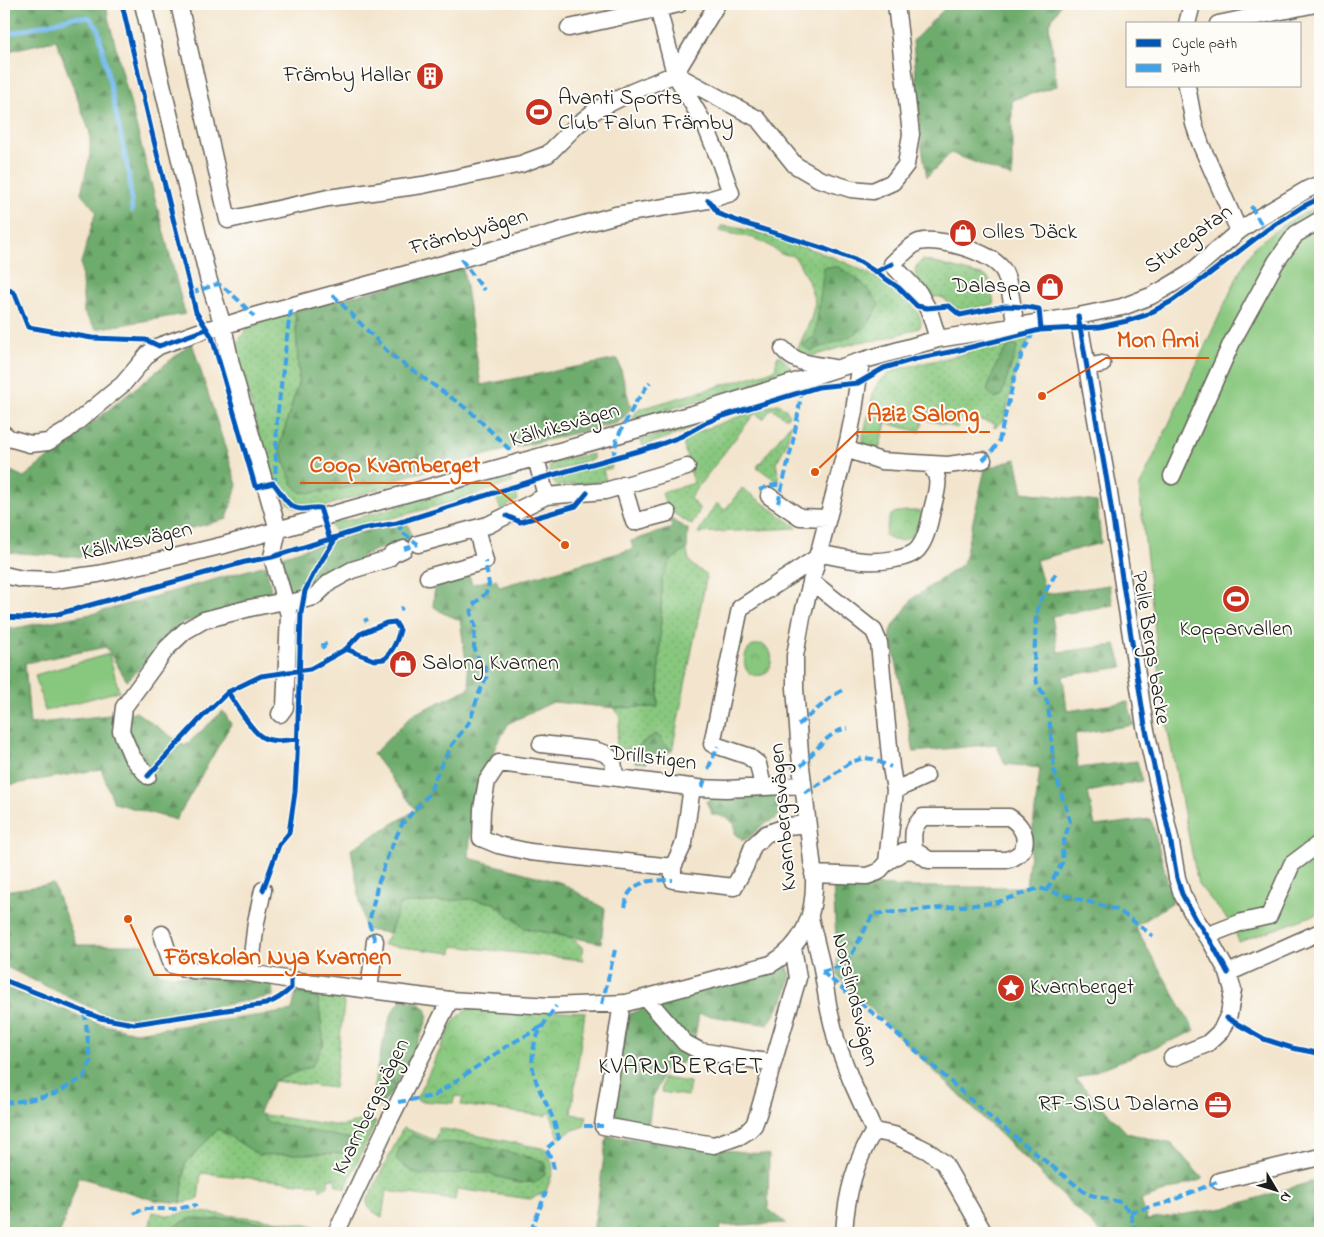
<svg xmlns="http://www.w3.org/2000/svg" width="1324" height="1237" font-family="'Indie Flower',sans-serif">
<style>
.grass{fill:url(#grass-dots);stroke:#52724d}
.forest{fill:url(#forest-firs);stroke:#456444}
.park{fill:url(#park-crowns);stroke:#52724d}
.pitch{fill:#88c77e;stroke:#52724d}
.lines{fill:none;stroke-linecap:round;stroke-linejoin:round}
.stream{stroke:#7abdf0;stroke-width:4.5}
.minor-casing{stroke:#67625a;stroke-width:19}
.minor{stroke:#fff;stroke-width:16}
.quiet{stroke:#3da2ea;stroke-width:4;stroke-dasharray:8 4;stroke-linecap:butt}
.cycleway-casing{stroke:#fdfcf7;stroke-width:8}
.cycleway{stroke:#0057b8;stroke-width:5}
.labels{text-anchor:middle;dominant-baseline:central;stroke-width:4;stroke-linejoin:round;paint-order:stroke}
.poi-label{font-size:22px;fill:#1c1c1c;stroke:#fdfcf7;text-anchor:start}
.street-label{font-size:22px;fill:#1c1c1c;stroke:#fdfcf7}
.neighbourhood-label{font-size:24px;letter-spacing:1px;fill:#1c1c1c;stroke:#fdfcf7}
.leader{fill:none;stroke:#de560d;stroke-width:2}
.callout-dot{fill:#de560d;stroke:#fdfcf7;stroke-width:2}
.callout-label{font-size:24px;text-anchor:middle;font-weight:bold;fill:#de560d;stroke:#fdfcf7;stroke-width:4;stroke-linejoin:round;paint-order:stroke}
</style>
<defs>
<pattern id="grass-dots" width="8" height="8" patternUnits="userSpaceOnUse" patternTransform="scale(1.25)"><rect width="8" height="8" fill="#88c77e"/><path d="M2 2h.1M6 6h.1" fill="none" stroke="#75aa6c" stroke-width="1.8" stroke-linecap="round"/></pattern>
<pattern id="forest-firs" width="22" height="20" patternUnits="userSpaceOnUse" patternTransform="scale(1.25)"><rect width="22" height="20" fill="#6eac6d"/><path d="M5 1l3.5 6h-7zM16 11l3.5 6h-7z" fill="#5a8b59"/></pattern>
<pattern id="park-crowns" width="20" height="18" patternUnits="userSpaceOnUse" patternTransform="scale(1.25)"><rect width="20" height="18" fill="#88c77e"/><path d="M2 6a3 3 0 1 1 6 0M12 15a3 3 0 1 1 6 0" fill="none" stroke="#75aa6c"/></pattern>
</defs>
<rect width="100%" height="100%" fill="#fdfcf7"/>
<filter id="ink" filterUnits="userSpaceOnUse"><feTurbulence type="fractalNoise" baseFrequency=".02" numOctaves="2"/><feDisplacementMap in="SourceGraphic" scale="10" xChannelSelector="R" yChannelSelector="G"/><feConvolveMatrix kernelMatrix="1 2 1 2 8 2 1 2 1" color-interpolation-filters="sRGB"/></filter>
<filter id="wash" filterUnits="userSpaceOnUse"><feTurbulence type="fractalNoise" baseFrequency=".0096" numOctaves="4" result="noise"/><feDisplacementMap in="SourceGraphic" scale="20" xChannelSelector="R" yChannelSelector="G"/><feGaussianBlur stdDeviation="1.12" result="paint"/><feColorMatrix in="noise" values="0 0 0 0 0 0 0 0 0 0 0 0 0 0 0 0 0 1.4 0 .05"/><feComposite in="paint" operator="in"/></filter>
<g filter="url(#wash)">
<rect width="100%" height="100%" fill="#f3e5cd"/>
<path class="grass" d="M721,226C748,228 773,237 799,245C836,258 873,271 903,298C912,305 922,313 921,325L919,328L910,331L880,340L858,342L813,356L801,354L798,353L797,350L811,319L815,302L808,281L799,263L795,258L790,255L781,254L765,243L753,238L719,231Z
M923,260L985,276L989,279L994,304C988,306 964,311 958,310C946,308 949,292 930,298C922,286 905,271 923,260Z
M295,311L299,380L279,448L340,489L404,477L399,482L320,508C301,510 291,510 280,493C277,490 276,486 272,484L249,397L239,369L235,347L246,329L253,323Z
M1034,331L1022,353L1016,371L1004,421L994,428L995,424L961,415L957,428L924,419L920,432L886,423L879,449L870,453L860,449L874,390L879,381L894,370L968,353V349Z
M779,355C784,360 792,366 793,373L632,420L636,412L640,409L775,370L777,358Z
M778,404L785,408L789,415L787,418L784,417L772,408L763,419L755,413L697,488L690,498L700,509L692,525L667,509L662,493L694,483L684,447L683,439L697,432L771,405Z
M704,420L702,422L686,431L643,446L641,440Z
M791,423L788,437L785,447L776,463L779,479V483L757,467Z
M593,454V459L565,468L549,472L550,465L554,461Z
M610,461L612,468L603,470L606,481L557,486L554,483L553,479Z
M509,470L513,482L452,502L377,522L340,534L335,532L330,523C357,520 383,510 409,503C443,493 477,486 509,470Z
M742,488L798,528L698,533L716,503L725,510Z
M515,490L518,500L501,510L495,495Z
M687,549C688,565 694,567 707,574L672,751L657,734L647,739L632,752L616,747L620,718L615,708L658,706L662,579L670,561Z
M469,899L494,903L524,928L572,938L582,947L583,960L453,946L452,953L383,945L390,933L399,904Z
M299,986L342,996L344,1005L334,1088L274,1081L312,1066L318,999L296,992Z
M258,1114L340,1126C355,1125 358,1117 376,1122L345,1189L336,1185L335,1178L328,1179V1185L320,1190V1185L201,1173L198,1199L181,1203L185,1164L218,1129Z
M403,1128L435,1140L439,1128L546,1149C557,1170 553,1171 546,1192L530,1199L457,1189L455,1200L386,1191L382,1217C375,1213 367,1210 367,1201Z
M190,1211L281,1221L317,1227L322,1232L321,1233H148L153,1212L171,1216Z"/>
<path class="forest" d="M4,4H107L108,17L185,314L96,329L84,313L81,263L96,211L81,193L90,155V133L56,40L4,52Z
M949,4H1061L1049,24L1057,86L1012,100V177L951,153L927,177L922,148L913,41Z
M824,267H839L860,281L871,293L879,304C875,313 871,322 864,328C851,338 826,345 810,351L802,345L815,336Z
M463,268L481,385L618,359L631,408L624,417L617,423L513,448L404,477L340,489L310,493L300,492L293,485L279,448L299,380L295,311Z
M192,343L237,485L227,519L80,557L4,552V468L24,477Z
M1012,343L1018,346L1001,396L995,399L987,391C993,371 997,358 1012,343Z
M1016,459L1023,492L1097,502L1101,543L1036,560L1046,594L1109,585L1113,605L1052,616L1058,652L1116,645L1123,667L1063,676L1067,711L1128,702L1134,725L1075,734L1078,768L1137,761L1142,781L1088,792L1095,826L1151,819L1173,902L1135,927L1195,1031L1076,1079L1127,1133L1172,1144L1203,1179L1141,1200L1147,1220L1225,1208L1320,1179V1233H1101L838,977L833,882L908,887H1026L1040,768L1005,764L996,744L914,752L890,631L913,598L963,564L985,469Z
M669,518L688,529L687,549L670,561L662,580L658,707L615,708L553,702L509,723L496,745L490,762L472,799L469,858L562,883L605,909L601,943L524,928L494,903L469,899L400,904L390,933L365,930L351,849L416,810L373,754L412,715L470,688L460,620L443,613L433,606L435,584L469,575L472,584L496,579L499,587L633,549L631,541L672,528Z
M408,524L412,538L409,543L375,550L364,555L354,567L313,587L294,595L289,593L282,559L284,555L366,531Z
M266,565L272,596L182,623L127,681L106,647L25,663L30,724L136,712L185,746L223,711L231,724L176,820L114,803L101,769L4,786V630L96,613Z
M657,734L672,751L652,758L647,763L635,762L632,755V752L647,739Z
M775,793L785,800C780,824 773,816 758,829C752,834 751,839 742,840L735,833V825L728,818L712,814L706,801L723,796Z
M53,884L77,945H144L160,974L272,984L273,996L152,1018L110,1017L4,966V891Z
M780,965L787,966L791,975L785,997L768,1025L699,1014L694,1043L683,1062L662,1072L659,1084L652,1099L648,1128L614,1123L613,1114L625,1025L629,1014L663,1003L672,998Z
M4,987L101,1024L135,1032L292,1011L296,992L318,998L324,1044L312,1066L274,1081L259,1112L268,1122L356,1140L353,1153L259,1155L218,1129L185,1164L181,1203L154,1200L79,1177L60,1233H4Z
M402,1000C414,1001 431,1004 427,1020C421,1037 391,1102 377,1108C376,1107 374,1106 374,1105C368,1096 386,1029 391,1016C393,1010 397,1004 402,1000Z
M412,1135L432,1142L471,1143L533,1158L546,1163L545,1175L536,1182L519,1183L489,1174L469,1171L457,1174L419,1175L406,1168L396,1159C398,1148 403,1142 412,1135Z
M607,1136L769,1155L768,1209L786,1223L720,1226L719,1233H593Z
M192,1218L206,1220L232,1218L254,1222H279L297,1229V1233L246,1232L244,1233H163L180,1223Z"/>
<path class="park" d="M909,511H921C924,530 902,551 885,535C891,515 886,512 909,511Z
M762,644C764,646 767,648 769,650C774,657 771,669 765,674C740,683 740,651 753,646C756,644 759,645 762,644Z
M473,1008L585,1012L571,1114L587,1116L584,1126L573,1130L559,1138L550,1112L545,1116L468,1106L461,1105L463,1097L455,1096L453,1103L420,1101L416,1099L454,1021L465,1010Z
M663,1078L690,1082L688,1096L661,1092Z"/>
<path class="pitch" d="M1320,205V913L1239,942L1233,926L1198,884L1164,711L1139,488L1240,271L1255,246L1283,225Z
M109,654L119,691L45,711L35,675Z"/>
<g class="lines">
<path class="stream" d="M4,35L74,17L90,18L98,28L129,174L132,211"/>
</g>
</g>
<g filter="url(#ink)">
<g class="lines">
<g class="minor-casing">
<path id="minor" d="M143,4L208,278L223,326L231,364L278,530L272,557L289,615L285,707L280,714
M179,4L228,220L328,198L423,185L521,164L548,154L577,125L596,110L632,92L675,74L717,4
M1187,24L1192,4
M1218,24L1316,4
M569,28L679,4
M675,74L758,119L795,165L819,179L851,189L873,191L893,182L906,165L911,134L896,4
M1187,86L1194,124L1201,145L1239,231
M1078,316L1108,487L1145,726L1170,838L1177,878L1182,894L1195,918L1211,942L1228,973L1233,990L1229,1014L1221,1031L1207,1044L1172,1058
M938,339L930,313L919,293L892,264C897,259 913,244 919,242C940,237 991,252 1003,270C1010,280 1013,313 1016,326
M783,349C797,365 814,364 834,368
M1087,367L1102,364
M4,434L9,438L30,444L48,442L66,431L123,384L149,353L159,346L207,329L223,326L254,316L454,261L616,215L708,200L731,193L719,159L706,127L675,74L657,4
M846,449L881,461L948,465L983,460
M1172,476L1232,342L1276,262L1296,234L1320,220
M623,485L634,522L668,513
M546,496L605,491L687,467
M769,496L800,517L828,518
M418,544L488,525L546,496L536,458
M818,553C833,556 849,560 864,561C878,562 909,560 918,549C928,537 930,517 934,502C938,486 941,475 928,464
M4,575L22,579L54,580L98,574L150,563L224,545L323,517L703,411L861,361L938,339L1078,316L1122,307L1151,296L1164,289L1189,274L1239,231L1258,218L1308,189L1320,184
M428,577L485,561L476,528
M811,581L874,631L879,643L891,767L895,790L887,862L878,872L867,876L813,874
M286,604L314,597L330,582L352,570L388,559L393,554L404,549
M541,744L594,750L604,753L613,760L615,777
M148,776L132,757L121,731L124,707L167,648L185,631L204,620L250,608L285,601
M692,787L684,843L673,867L530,852L498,845L481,838L482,809L487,781L499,763L698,788L726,789L803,785
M763,787L758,764L748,756L712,744L740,608L818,557
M895,790L926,776
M887,862L904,851L914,850L929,860H1006C1032,854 1029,829 1009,817H923C911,828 913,835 914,850
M673,867V880L734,887L745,867L753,846L766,834L788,826L807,824
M810,918L821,963L829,1010L837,1043L851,1080L874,1131C855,1161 846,1198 844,1233
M162,934L172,965L192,970L250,973L291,980L450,1000L550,1006L626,1003L771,964C804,945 815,915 814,878L801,766L795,688V656L802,617L848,441L854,411L861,361
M1206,936L1242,922L1269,916L1292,864L1320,843
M250,973L256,922L263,890
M1228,973L1320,932
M369,990L375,941
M646,998L685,1043L700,1051L773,1063
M622,1003L603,1126L714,1145L740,1136L748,1131L754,1125L758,1114L798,978L793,947
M874,1131L894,1135L918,1146L928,1151L944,1163L984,1233
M1219,1181L1320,1157
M336,1233L388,1123L450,1000"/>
</g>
<use href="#minor" class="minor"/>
<path class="quiet" d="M1251,206L1265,231
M461,259L484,290
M191,293L218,284C232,292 243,305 254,316
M333,295L391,355L470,411L509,449L507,452
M613,458L617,438L636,402L650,382
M983,460L993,450L999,441L1016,371L1022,354L1034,331
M275,485L277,419L289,320L292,306
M759,490L769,486L783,484
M778,503C787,466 797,430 801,392
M397,523L403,533L418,544
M404,549L418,544
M400,609L403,608
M364,621L368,619
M324,649L323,645L330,643
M798,725L834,695L843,690
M801,766C814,753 828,731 848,728
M708,769L718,746
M702,788L705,779
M804,793L828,779L849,763L863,758L873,759L891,767
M1047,890L1062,863L1063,844L1070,821L1054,770L1048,703L1037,683L1034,666L1036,615L1040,601L1056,573
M625,907C626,904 626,899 628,895C637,879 657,880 673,880
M375,941L369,923L377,887L388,855L402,824L429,794L440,767L452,745L470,721L479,693L487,676L485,667L479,660L474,647L475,625L471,613L473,605L486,593L489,584L485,561
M822,972L884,1022L991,1118L1087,1194L1120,1202L1130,1212L1136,1233
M822,972L841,966L851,956L873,914L995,903L1039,888L1118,910L1153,936
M602,1004L615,950
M398,1102L434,1096L507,1046L543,1026
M4,1103L28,1100L55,1094L84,1077L90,1063L85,1013
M584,1126H603
M554,1169L552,1160L546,1149L559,1138C556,1129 554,1120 550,1112C540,1088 528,1075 534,1046C537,1032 548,1018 556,1006
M1130,1212L1166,1203L1219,1181
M134,1214L143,1209H175L197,1205
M531,1231L546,1192"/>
<g class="cycleway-casing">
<path id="cycleway" d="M122,4L152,133L196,312L212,337L255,486L257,487L273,483C282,492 287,510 303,509C309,509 314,507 320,508L330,540
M708,200L719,214L743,223L825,249L860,262L876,272L892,264
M876,272L899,288L917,306L927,308L949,306L960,315L1005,306L1027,307L1039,309L1041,330
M4,286L15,294L28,327L92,338L146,340L159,346L207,329
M1078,316L1108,487L1145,726L1170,838L1177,878L1182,894L1195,918L1211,942L1228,973
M507,516L520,522L576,506L587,493
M4,617L24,618L58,614L245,562L272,557L362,529L397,523L542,478L656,446L682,436L705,423L720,417L818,387L858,383L884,368L915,359L955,351L1040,330L1100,327L1127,321L1146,315L1172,301L1204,278L1268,229L1302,207L1320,198
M228,692C235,703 252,732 262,737C272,743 286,740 298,739
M148,776L202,717L228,692L261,676L310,669L346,649L360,634L386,623L395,622L400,630C397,641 393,652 384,659L374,660L346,649
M263,890L279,845L289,833L295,792L297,757L301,613L305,591L314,573L336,538
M4,980L100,1018L134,1024L266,1004C277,1000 283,996 291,988V980
M1227,1018L1264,1039L1292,1048L1317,1053"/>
</g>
<use href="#cycleway" class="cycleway"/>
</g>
</g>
<defs>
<g id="building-disc" transform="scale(1.4375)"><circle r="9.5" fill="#c8321e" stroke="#fdfcf7"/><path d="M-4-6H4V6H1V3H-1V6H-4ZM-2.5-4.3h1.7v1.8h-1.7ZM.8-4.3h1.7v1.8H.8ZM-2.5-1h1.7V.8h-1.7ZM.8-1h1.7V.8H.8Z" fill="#fff"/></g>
<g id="stadium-disc" transform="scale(1.4375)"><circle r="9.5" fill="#c8321e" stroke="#fdfcf7"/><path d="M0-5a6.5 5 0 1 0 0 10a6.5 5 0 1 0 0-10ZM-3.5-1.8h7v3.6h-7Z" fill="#fff"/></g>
<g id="shop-disc" transform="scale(1.4375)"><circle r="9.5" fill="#c8321e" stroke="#fdfcf7"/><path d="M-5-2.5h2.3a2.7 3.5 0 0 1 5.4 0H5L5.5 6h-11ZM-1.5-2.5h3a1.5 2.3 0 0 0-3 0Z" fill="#fff"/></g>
<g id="sight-disc" transform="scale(1.4375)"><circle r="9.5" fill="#c8321e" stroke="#fdfcf7"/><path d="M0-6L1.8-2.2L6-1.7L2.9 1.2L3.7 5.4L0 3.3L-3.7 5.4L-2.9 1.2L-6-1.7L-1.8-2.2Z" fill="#fff"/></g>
<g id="office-disc" transform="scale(1.4375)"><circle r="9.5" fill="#c8321e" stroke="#fdfcf7"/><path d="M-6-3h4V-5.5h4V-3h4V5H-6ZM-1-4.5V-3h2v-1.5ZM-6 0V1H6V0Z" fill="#fff"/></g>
</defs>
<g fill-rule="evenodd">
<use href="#building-disc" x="430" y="76"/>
<use href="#stadium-disc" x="539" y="112"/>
<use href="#shop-disc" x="963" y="233"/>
<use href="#shop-disc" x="1050" y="287"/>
<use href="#stadium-disc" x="1236" y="599"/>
<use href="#shop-disc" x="403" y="664"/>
<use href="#sight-disc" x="1011" y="988"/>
<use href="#office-disc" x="1218" y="1105"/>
</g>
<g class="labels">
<g class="poi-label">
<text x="411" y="76" text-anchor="end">Främby Hallar</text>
<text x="558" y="99">Avanti Sports<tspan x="558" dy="25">Club Falun Främby</tspan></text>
<text x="982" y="233">Olles Däck</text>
<text x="1031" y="287" text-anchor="end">Dalaspa</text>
<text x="1236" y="630" text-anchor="middle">Kopparvallen</text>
<text x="422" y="664">Salong Kvarnen</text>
<text x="1030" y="988">Kvarnberget</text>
<text x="1199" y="1105" text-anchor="end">RF-SISU Dalarna</text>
</g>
<g class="street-label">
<text transform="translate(469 233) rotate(-16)">Främbyvägen</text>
<text transform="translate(1189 240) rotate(-36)">Sturegatan</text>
<text transform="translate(565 426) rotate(-16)">Källviksvägen</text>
<text transform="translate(137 542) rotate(-13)">Källviksvägen</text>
<text transform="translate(1150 648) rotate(81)">Pelle Bergs backe</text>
<text transform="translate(653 759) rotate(7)">Drillstigen</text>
<text transform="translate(784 817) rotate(-95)">Kvarnbergsvägen</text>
<text transform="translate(854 1000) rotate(76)">Norslindsvägen</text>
<text transform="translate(372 1107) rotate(-64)">Kvarnbergsvägen</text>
</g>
<g class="neighbourhood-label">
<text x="681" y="1067">KVARNBERGET</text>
</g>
</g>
<path class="leader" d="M1042 396L1106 358H1209M815 472L857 432H990M565 545L490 483H300M128 919L154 975H401"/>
<g class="callout-dot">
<circle cx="1042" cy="396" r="5"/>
<circle cx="815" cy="472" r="5"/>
<circle cx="565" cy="545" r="5"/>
<circle cx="128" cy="919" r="5"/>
</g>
<g class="callout-label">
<text x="1158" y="347">Mon Ami</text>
<text x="923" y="421">Aziz Salong</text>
<text x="395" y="472">Coop Kvarnberget</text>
<text x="278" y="964">Förskolan Nya Kvarnen</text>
</g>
<rect width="1324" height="1237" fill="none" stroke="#fdfcf7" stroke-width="20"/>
<rect x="1126" y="22" width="175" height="65" fill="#fdfcf7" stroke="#a3a29f"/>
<rect x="1136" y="39" width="25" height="8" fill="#0057b8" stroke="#a3a29f"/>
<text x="1172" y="48" font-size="15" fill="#1c1c1c">Cycle path</text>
<rect x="1136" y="64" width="25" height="8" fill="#3da2ea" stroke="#a3a29f"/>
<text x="1172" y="72" font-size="15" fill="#1c1c1c">Path</text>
<g transform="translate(1276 1190) rotate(128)" stroke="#fdfcf7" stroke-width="4" paint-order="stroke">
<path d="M0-4L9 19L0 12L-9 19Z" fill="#1c1c1c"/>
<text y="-8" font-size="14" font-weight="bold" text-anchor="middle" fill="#1c1c1c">N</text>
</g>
</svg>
